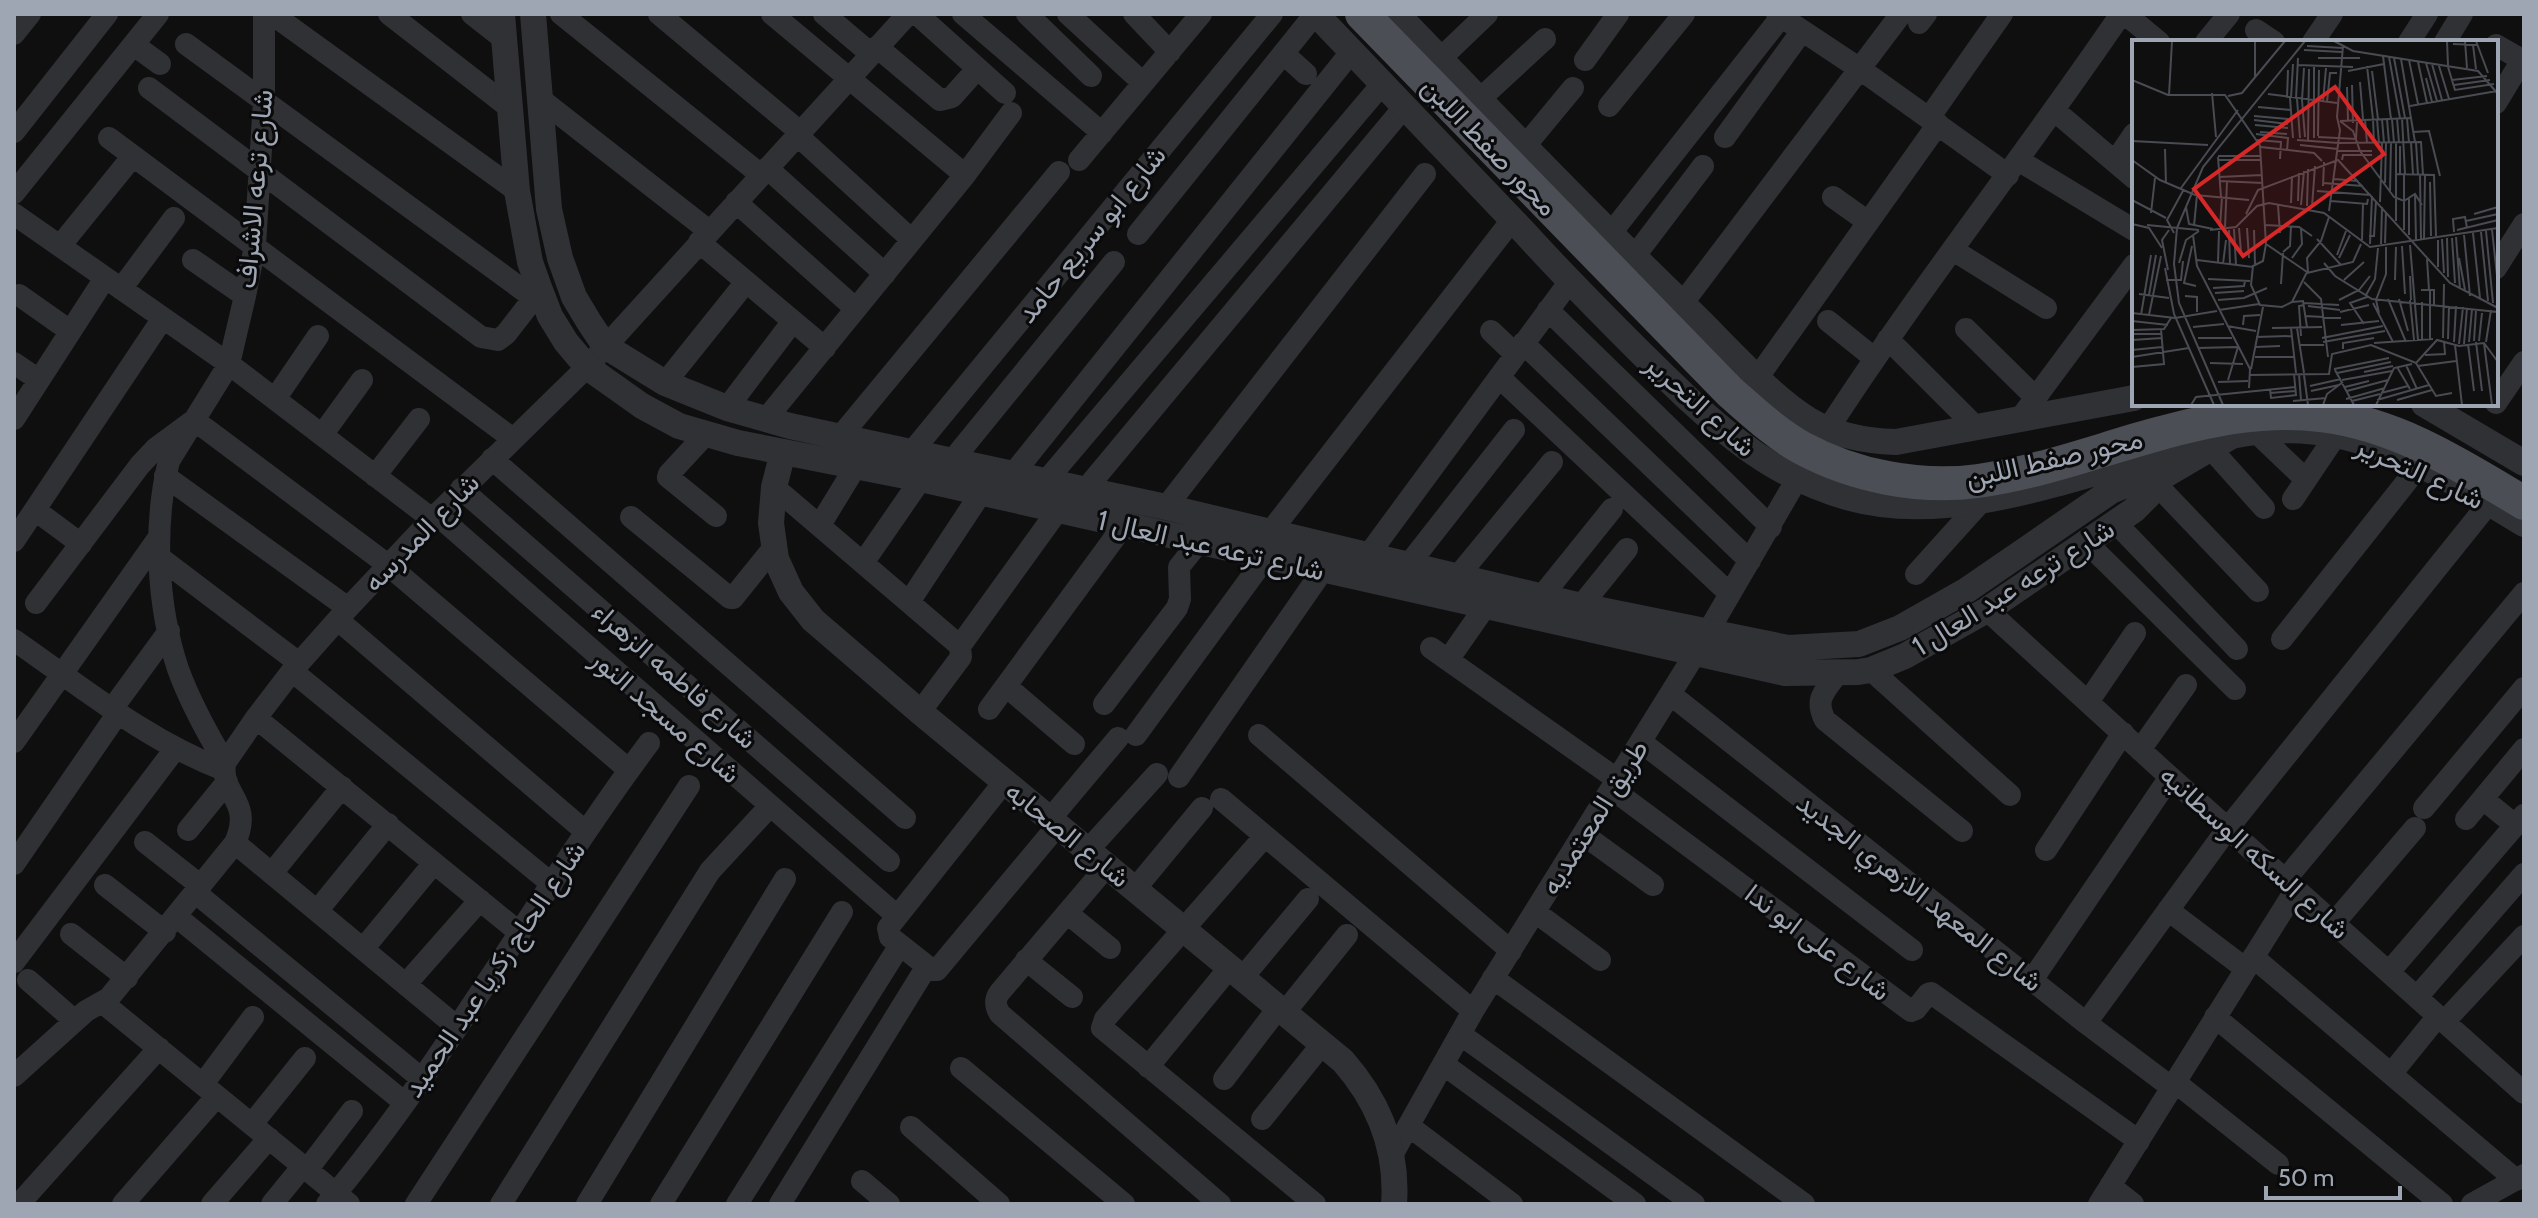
<svg xmlns="http://www.w3.org/2000/svg" width="2538" height="1218" font-family="Cabin,Vazirmatn,sans-serif">
<style>
.lines{fill:none;stroke-linecap:round;stroke-linejoin:round}
.minor{stroke:#2f3135;stroke-width:22}
.tertiary{stroke:#2f3135;stroke-width:26}
.primary-bridge{stroke:#4b4e55;stroke-width:34}
.labels{text-anchor:middle;dominant-baseline:central;stroke-width:6;stroke-linejoin:round;paint-order:stroke}
.street-label{font-size:28px;fill:#9ea5b3;stroke:#0a0a0b}
.inset-road{fill:none;stroke:#484b51;stroke-width:2}
.view{fill:#d62828;fill-opacity:0.15;stroke:#d62828;stroke-width:4}
.inset-edge{fill:none;stroke:#9ea5b3;stroke-width:4}
</style>
<rect width="100%" height="100%" fill="#0f0f10"/>
<g class="lines">
<path class="minor" d="M272,14L517,191
M389,14L510,108
M472,14L504,39
M561,14L761,175
M659,14L800,132
M772,14L965,175
M824,14L871,54
M917,14L1005,93
M963,14L1102,133
M1027,14L1091,76
M1068,14L1143,83
M1134,14L1170,52
M1777,14L1860,69L2008,175
M2125,14L2159,42
M1919,23L1926,14
M2256,30L2274,42
M14,34L30,14
M2206,42L2229,14
M2313,42L2332,14
M2409,42L2427,14
M2445,42L2462,14
M186,44L534,298
M134,45L160,64
M2496,45L2524,61
M877,47L940,100L952,97L969,78
M1284,54L1306,74
M1440,59L1487,14
M1585,60L1618,14
M149,88L481,337L498,340L506,334L540,290
M539,98L709,231
M1480,99L1545,39
M2496,103L2522,60
M1609,106L1684,14
M2055,111L2134,178
M1929,118L2002,14
M14,132L107,14
M797,135L912,240
M1725,137L1802,31
M109,138L513,439
M1525,146L1573,88
M1079,160L1201,14
M2018,160L2134,230
M2115,162L2134,134
M767,168L885,274
M14,193L158,14
M1833,197L1868,222
M736,202L856,309
M14,214L229,364L432,519
M1611,233L1781,17
M1138,234L1315,14
M699,242L825,348
M60,246L133,156
M1953,250L2046,308
M1634,257L1703,166
M193,260L245,296
M2496,268L2524,224
M121,289L174,218
M19,295L70,331
M1682,304L1901,14
M1548,310L1771,527
M1828,321L1874,358
M1966,329L2036,398
M1491,331L1515,354
M1888,339L1977,428
M1523,343L1750,561
M14,363L39,380
M1499,377L1730,594
M1758,377L1938,124
M665,383L746,282
M275,399L318,336
M2496,403L2524,362
M727,408L793,321
M14,419L105,278
M766,419L965,175L1011,113
M2019,420L2134,265
M1828,429C1920,287 2026,154 2121,14
M2255,431L2300,474
M706,434L669,474L668,477L716,516
M322,435L362,380
M840,437L1059,172
M2212,450L2264,508
M911,453L1272,14
M492,459L905,818
M951,462L1114,262
M1013,474L1352,51
M165,476L348,608
M375,476L419,419
M1046,481L1383,83
M2156,484L2258,591
M774,487L960,646
M461,489L889,861
M1085,490L1405,106
M2293,499L2336,435
M1166,507L1425,174
M35,510L81,544
M436,514L897,916
M631,517L730,598H733L774,547
M2115,522L2237,649
M820,525L856,466
M1271,531L1512,220
M14,541L163,318
M2085,541L2235,689
M1369,554L1570,281
M159,557L299,663
M863,563L921,479
M1409,564L1514,430
M1916,574L1980,503
M1458,576L1552,462
M1542,596L1612,509
M909,602L981,493
M36,603L140,465L156,448L194,420L388,565L629,770
M1581,606L1627,549
M1987,610L2170,777L2524,1093
M338,620L586,832
M2282,639L2419,466
M14,640C82,687 146,740 224,770
M1431,648L1618,780
M1448,660L1485,607
M1871,670L2010,795
M292,671L552,884
M1837,674C1825,691 1814,699 1825,720L1962,831
M1006,686L1074,744
M1670,694L2086,1023L2171,1087
M2088,702L2135,633
M1104,704L1177,608L1180,599L1179,567L1199,542
M112,709L169,631
M989,709L1124,525
M920,712L961,657L960,646L1058,510
M256,718L520,933
M1136,735L1266,557
M1259,735L1511,951
M14,742L159,537
M1641,742L1912,950
M2140,750L2186,685
M225,763C207,733 190,702 178,669C157,606 153,525 169,461L229,364L245,296L255,246L264,100V14
M1179,777L1323,570
M1005,781L888,928L890,937L932,970H937L1058,825
M1612,789L1911,1011L1916,1009L1928,994L1931,993L2139,1141
M1221,799L1473,1011
M2483,799L2515,825
M2424,808L2524,688
M1050,819L1118,738
M2466,819L2524,749
M188,830L227,782
M1584,835L1653,885
M1265,836L1105,1019L1102,1028L1315,1204
M145,842L201,886
M235,843L457,1027
M1088,850L1157,774
M2046,850L2123,733
M14,864L118,713
M1107,866L1000,992C994,1000 995,1006 1000,1014L1220,1204
M272,873L342,787
M2285,880L2524,593
M105,885L165,932
M1135,889L1202,808
M196,893L422,1079
M2168,910L2246,969
M317,911L388,824
M1535,912L1600,960
M1067,913L1110,948
M177,917L405,1103
M2334,923L2415,828
M71,934L127,978
M363,949L434,863
M2253,957L2516,1180
M1026,960L1072,997
M14,962L175,749
M2389,972L2524,815
M1243,977L1308,899
M1493,978L1804,1204
M28,980L75,1021
M2032,980L2170,777
M406,984L480,900
M2417,997L2524,874
M103,1003L349,1204
M1285,1012L1347,935
M2215,1017L2442,1204
M2444,1022L2524,936
M2086,1023L2228,828L2489,503
M1460,1034L1694,1204
M1443,1064L1635,1204
M1148,1067L1230,967
M961,1068L1124,1204
M2391,1074L2438,1016
M14,1076L86,1011L109,998L235,843C254,800 220,796 225,763L256,718L292,671L348,608L432,519L587,367L908,14
M1224,1079L1279,1007
M2175,1082L2278,1164
M203,1084L253,1017
M1262,1119L1323,1043
M252,1124L305,1058
M1409,1126L1512,1204
M911,1127L999,1204
M1392,1155L1473,1011L1695,654L1797,479
M307,1170L352,1111
M862,1181L889,1204
M2110,1186L2133,1204
M19,1204L159,1048
M123,1204L217,1096
M212,1204L269,1138
M272,1204L303,1166
M327,1204C448,1060 537,893 649,743
M416,1204L689,786
M501,1204L710,871L770,806
M587,1204L785,879
M661,1204L842,912
M737,1204L900,945
M780,1204L927,966
M2099,1204L2296,889
M2472,1204L2524,1175"/>
<path class="tertiary" d="M502,14L517,191L530,262L540,290L550,316L566,342L587,367L642,406L679,426L738,443L921,479L1785,673L1858,672L1871,670L1905,656L1987,610L2134,510L2148,496L2160,478
M533,14L549,209L560,258L574,297L589,322L605,346L665,383L727,408L790,426L1166,507L1581,606L1788,648L1859,644L1900,628L1967,590L2111,491L2141,479L2160,478L2235,434
M1316,14C1386,87 1455,160 1525,233C1562,274 1601,313 1640,352C1704,415 1761,474 1850,498C1951,526 2075,477 2173,450C2227,435 2280,423 2336,435C2401,448 2468,490 2524,524
M1397,14C1494,115 1591,216 1692,313C1726,346 1770,396 1809,420C1836,436 1865,441 1896,442L2134,398
M2424,404L2524,463
M783,452L774,487L771,523L776,559L791,592L813,620L920,712L1343,1061C1379,1102 1398,1149 1394,1204"/>
<path class="primary-bridge" d="M1362,14L1730,392C1753,412 1775,433 1802,448C1854,476 1919,489 1978,481C2037,473 2096,451 2154,435C2208,420 2263,408 2321,415C2397,424 2459,464 2524,503"/>
</g>
<g class="labels">
<g class="street-label">
<text transform="translate(1490 146) rotate(46)">محور صفط اللبن</text>
<text transform="translate(254 189) rotate(-85)">شارع ترعه الاشراف</text>
<text transform="translate(1091 234) rotate(-51)">شارع ابو سريع حامد</text>
<text transform="translate(1701 405) rotate(42)">شارع التحرير</text>
<text transform="translate(2054 458) rotate(-13)">محور صفط اللبن</text>
<text transform="translate(2420 472) rotate(25)">شارع التحرير</text>
<text transform="translate(421 532) rotate(-46)">شارع المدرسه</text>
<text transform="translate(1211 545) rotate(13)">شارع ترعه عبد العال 1</text>
<text transform="translate(2013 587) rotate(-32)">شارع ترعه عبد العال 1</text>
<text transform="translate(675 675) rotate(41)">شارع فاطمه الزهراء</text>
<text transform="translate(666 716) rotate(41)">شارع مسجد النور</text>
<text transform="translate(1594 817) rotate(-58)">طريق المعتمديه</text>
<text transform="translate(1068 834) rotate(39)">شارع الصحابه</text>
<text transform="translate(2255 852) rotate(42)">شارع السكه الوسطانيه</text>
<text transform="translate(1920 892) rotate(38)">شارع المعهد الازهري الجديد</text>
<text transform="translate(1818 942) rotate(37)">شارع على ابو ندا</text>
<text transform="translate(494 969) rotate(-56)">شارع الحاج زكريا عبد الحميد</text>
</g>
</g>
<g transform="translate(2132 40)">
<rect width="366" height="366" fill="#0f0f10"/>
<path class="inset-road" d="M123,1V37M202,1L221,11L346,31L366,54M315,1L316,25M333,1L335,28M344,1L356,33M321,4L346,5M341,5L344,29M175,6L211,8M172,10L210,12M251,16L259,79M257,17L268,78M186,18H228M262,18L273,78M269,19L283,102M277,20L286,64M286,22L295,63M294,23L305,61M300,24L310,60M165,25L221,27M235,26L241,79M307,26L317,59M182,27V98M316,27L323,50L362,44M216,31L252,24M240,31L246,79M294,38L300,62M0,40L36,55H93L129,107L182,113L190,121M320,40L355,36M228,42L231,79M220,45L221,83M322,45L358,40M215,47L216,80M80,53L84,97M136,54L205,63M37,55L40,1M96,56L110,53L153,1M155,58L156,30M158,58L161,98M159,58L161,24M164,59L166,18M165,59L168,98M170,60L173,97M170,60L172,28M191,62L194,28M195,62L198,33H205M278,66L365,51M126,67L159,70M122,76L156,79M265,78L267,103M270,78L273,134M275,78L277,103M233,79L235,103M241,79L242,103M245,79L247,103M250,79L252,103M255,79L257,103M260,79L262,103M122,80L156,84M208,81L221,91L228,111L262,157L272,161L283,154L290,165M208,81L280,78M123,85L156,88M128,92L155,94M281,92L297,91L308,136M124,94L156,98L155,111M186,96L187,30M186,97L224,99L225,82M125,100L149,102L148,119M165,100L207,103M0,101L76,105M176,101L177,29M284,102L286,135M207,103L289,102L291,135M264,103V181M279,103L281,134M168,105L206,109M128,106L134,204M268,106V134M33,109L34,144M205,111H240M86,116H129M86,117L89,157M0,120L28,140L63,155L117,160M86,120H129M210,120L211,115H240M264,134L302,135L304,196M272,134V190M288,135L289,199M87,137L130,135M202,139L226,141M87,141L131,143M298,142L299,196M191,143L231,146M253,143L254,103M191,146L192,122M49,148L106,70M185,151L239,155M258,152L259,103M283,154L284,199M277,157V195M0,160L34,178M166,161L167,133M199,161L235,164L236,159M248,162L250,103M159,163L160,136M146,165L148,193M169,165L172,131M175,166L176,129M54,167L57,184L81,189M180,167L183,126M197,171L208,90L205,77L211,6M19,173L23,138M114,174L126,150L206,120L318,243L366,268M342,174L366,167M334,181L366,174M0,184L17,188L30,208M15,185L67,190M133,185L167,187L180,196M62,186L65,155M88,187L90,157M93,187L95,142M107,188L109,212M115,188L117,218M102,189L104,225M78,190L104,187L125,166L137,163L192,173L238,207L366,188M97,190L98,225M122,190L123,224M325,190L366,180M360,190L366,245M354,191L361,263M322,192L321,179L333,177L335,188M349,192L356,261M42,193L35,180L52,149M341,193L348,258M61,195L65,226L118,329L117,348M332,195L338,256M237,196H242L244,161M324,197L328,249M315,198L316,237M320,198L323,243M185,199L209,225M292,199L293,135M310,199L312,233M230,200L231,164M306,200V227M253,203L254,172M134,204L175,232L160,262L150,267L128,265L119,245L121,226L131,221ZM238,204L240,156M249,204L250,167M278,205L286,300M60,206L52,243L64,246M270,206L273,254M151,212L158,206L159,186M205,215L214,191M160,218L170,204L169,188M207,218L218,195M327,218L333,250M295,219L297,250M65,220L121,227M47,223L54,200L67,191M86,223L87,191M192,223L203,236L240,259L366,272M91,224L94,200M33,228L42,274L82,365M36,230L30,200L37,190M176,232L175,218L189,201L197,177M175,233L221,222L229,204M278,236L279,260M76,239L118,241M34,240H49L51,221M212,240L232,222M263,240L264,207M172,242L189,259L196,317M149,244L151,213M81,248L112,246L113,241M289,250H302V265M298,250V299M83,253L112,251M7,254L37,258M17,255L24,215M234,255L243,239L246,208M53,256L65,257V272M256,259L274,302M267,259L276,291M86,260L112,258L135,248M207,260L227,250L238,236M278,260L282,300M160,262L171,261L175,287M172,263L207,265M241,263L261,302M176,266L208,270M87,270L127,264M208,272L237,265M0,273L43,278L85,271M247,273L244,260L254,234V207M9,275L19,215M17,275L29,216M173,276L209,278M0,281L36,285M232,284L218,263L235,257M111,285L112,276L128,275M209,285L247,281M95,286L124,291M61,287L92,284M140,288L190,287M159,288L164,333M165,288L172,333M0,290L32,289L39,278M0,294H29M169,296L167,266L172,265M124,297L160,296M66,298H100M190,298L251,286M311,298L312,244M290,299V262M316,299L317,266M0,300L30,298M342,301L344,270M347,301L350,273M191,302L253,291M322,302L324,266M337,302L340,269M344,302L350,351M354,302L359,270M242,303L301,299M352,303L360,365M327,304L331,267M332,304L335,268M336,304L342,351M167,305H192M323,305L330,365M124,307L148,306M66,308L105,307M211,309V303L242,298M0,310L30,307M293,315L313,314L312,301M0,317L57,308M123,317H163M365,321L366,349M78,323L111,324M284,323L304,356L320,353M274,325L285,349M286,326L324,321M0,327L32,324L29,289M265,327L278,349M119,329L131,267M202,329L257,318M203,330L222,365M232,332L261,326M205,333L259,322M167,334L169,360M117,335L197,334L200,314L239,305L284,323L305,300L327,306L352,303L366,322M172,335L176,365M96,340L106,307M210,340L260,331M86,342L116,341M178,346L209,339M213,347L237,341M138,349L139,358L164,355L162,334M179,351L207,345M215,351L256,340M138,353L163,351M249,353L276,346M214,359L253,348M245,360L297,345M265,360L300,350M161,361L194,358M220,361L248,354M59,365L64,357L163,347M91,365L47,263L42,224L45,188L71,127L173,1M191,365L195,354L211,342M244,365L262,328L280,324"/>
<path class="view" d="M203,47L252,114L111,216L62,149Z"/>
<rect width="366" height="366" class="inset-edge"/>
</g>
<rect width="2538" height="1218" fill="none" stroke="#9ea5b3" stroke-width="32"/>
<path d="M2266 1186v12h134v-12" fill="none" stroke="#9ea5b3" stroke-width="4"/>
<text x="2278" y="1186" font-size="24" fill="#9ea5b3" stroke="#0a0a0b" stroke-width="6" paint-order="stroke">50 m</text>
</svg>
